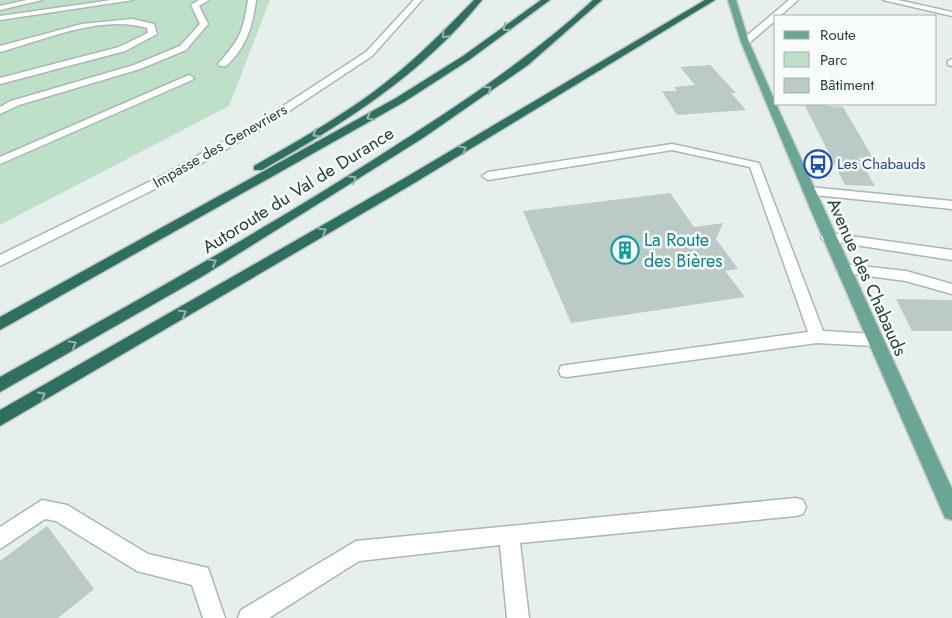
<svg xmlns="http://www.w3.org/2000/svg" width="952" height="618" font-family="Jost,sans-serif">
<style>
.green{fill:#bfe0c8}
.building{fill:#bbcac4}
.lines{fill:none;stroke-linecap:round;stroke-linejoin:round}
.minor-casing{stroke:#a8b8b2;stroke-width:3}
.major-casing{stroke:#c2cac8;stroke-width:3}
.highway-casing{stroke:#c2cac8;stroke-width:3}
.minor{fill:#fff;fill-rule:evenodd}
.major{fill:#6aa596;fill-rule:evenodd}
.highway{fill:#2f6f62;fill-rule:evenodd}
.oneway{stroke:#93b5ae}
.labels{text-anchor:middle;dominant-baseline:central;stroke-width:5;stroke-linejoin:round;paint-order:stroke}
.far-street-label{font-size:15px;fill:#24423a;stroke:#f7fbf9}
.far-transit-label{font-size:15px;fill:#164399;stroke:#f7fbf9;text-anchor:start}
.street-label{font-size:18px;fill:#24423a;stroke:#f7fbf9}
.culture-label{font-size:18px;fill:#0d838f;stroke:#f7fbf9;text-anchor:start}
</style>
<rect width="100%" height="100%" fill="#e6efeb"/>
<path class="green" d="M0,0H270L229,106L0,225Z"/>
<path class="building" d="M710,65L736,93H731L746,110L677,115L662,91H677L674,87L695,85L680,67Z
M804,104H826L827,106L843,107L876,163L858,157L875,186L845,185Z
M670,193L694,227L723,223L716,239L738,269L725,271L745,297L571,323L523,211Z
M896,299L952,300V331H912Z
M47,526L94,589L58,618H0V561Z"/>
<g class="lines">
<g class="minor-casing">
<path id="minor" d="M27,0H42L0,10V6Z
M112,0H133L0,20V16Z
M199,0H209L199,6L208,24L186,50L140,69L19,105L0,114V107L11,101L134,65L180,46L200,24L191,5Z
M248,0H256C253,26 246,48 226,66H220L218,64C240,39 243,33 248,0Z
M414,0H422L372,56L268,125L169,182L0,266V255L161,176L260,121L366,52Z
M789,0H798L780,16H776V20L748,44H742V40Z
M883,0H898L952,12V16Z
M132,19L154,24L157,34L125,51L0,84V78L119,47L148,33L147,28C102,14 44,40 0,52V46L82,24Z
M952,59V66L948,65V61Z
M189,75L194,78L192,80L0,164V157Z
M672,144L759,163L823,331L874,334L880,336L882,340L880,344L874,346L817,343L567,377L561,376L559,371L561,366L567,365L808,332L750,167L672,150L488,180L482,176L488,172Z
M809,187L952,201V209L805,194L803,191L805,188Z
M828,233L952,250V260L823,240L821,237L823,234Z
M843,264L906,271L952,284V294L906,281L838,272L836,269Z
M796,498L803,500L806,507L803,514L796,516L520,543L529,618H507L500,545L359,561L269,618H238L241,610L356,541Z
M42,500L67,505L148,554L208,568L225,618H203L192,585L137,571L56,521L45,519L0,549V527Z"/>
</g>
<g class="major-casing">
<path id="major" d="M728,0H736L749,42L776,104L952,489V520L945,518L813,215L741,42Z"/>
</g>
<g class="highway-casing">
<path id="highway" d="M474,0H482C423,74 343,124 262,170H254V166C294,143 335,120 372,93C409,66 442,33 474,0Z
M541,0H550L469,60L404,102L0,330V317L396,98L463,56Z
M593,0H602L528,65L423,138L203,276L0,392V377C126,307 252,237 373,160C450,111 526,62 593,0Z
M705,0H715L411,185L0,426V410L403,179Z"/>
</g>
<use href="#minor" class="minor"/>
<use href="#major" class="major"/>
<use href="#highway" class="highway"/>
</g>
<defs><path id="oneway-chevron" d="M-2-3.5L2.5 0L-2 3.5" fill="none" stroke-width="1.6" stroke-linecap="round" stroke-linejoin="round" transform="scale(1.25)"/></defs>
<g class="oneway">
<use href="#oneway-chevron" transform="translate(506 28) rotate(144)"/>
<use href="#oneway-chevron" transform="translate(445 35) rotate(135)"/>
<use href="#oneway-chevron" transform="translate(488 89) rotate(-36)"/>
<use href="#oneway-chevron" transform="translate(370 117) rotate(151)"/>
<use href="#oneway-chevron" transform="translate(316 134) rotate(149)"/>
<use href="#oneway-chevron" transform="translate(463 149) rotate(-31)"/>
<use href="#oneway-chevron" transform="translate(353 179) rotate(-32)"/>
<use href="#oneway-chevron" transform="translate(323 231) rotate(-30)"/>
<use href="#oneway-chevron" transform="translate(213 262) rotate(-31)"/>
<use href="#oneway-chevron" transform="translate(183 313) rotate(-30)"/>
<use href="#oneway-chevron" transform="translate(73 344) rotate(-29)"/>
<use href="#oneway-chevron" transform="translate(42 395) rotate(-30)"/>
</g>
<defs>
<g id="bus-ring" transform="scale(1.4375)"><circle r="9.5" fill="#f7fbf9" stroke="#1a4fb4" stroke-width="1.5"/><path d="M-5-6H5V4H4V6H2V4H-2V6H-4V4H-5ZM-3.5-4V0h7V-4ZM-3.5 1.2v1.5H-2V1.2ZM2 1.2v1.5H3.5V1.2Z" fill="#1a4fb4"/></g>
<g id="building-ring" transform="scale(1.4375)"><circle r="9.5" fill="#f7fbf9" stroke="#0f9aa8" stroke-width="1.5"/><path d="M-4-6H4V6H1V3H-1V6H-4ZM-2.5-4.3h1.7v1.8h-1.7ZM.8-4.3h1.7v1.8H.8ZM-2.5-1h1.7V.8h-1.7ZM.8-1h1.7V.8H.8Z" fill="#0f9aa8"/></g>
</defs>
<g fill-rule="evenodd">
<use href="#bus-ring" x="818" y="164"/>
<use href="#building-ring" x="625" y="250"/>
</g>
<g class="labels">
<g class="far-street-label">
<text transform="translate(220 146) rotate(-30)">Impasse des Genevriers</text>
</g>
<g class="far-transit-label">
<text x="837" y="164">Les Chabauds</text>
</g>
<g class="street-label">
<text transform="translate(298 190) rotate(-32)">Autoroute du Val de Durance</text>
<text transform="translate(867 277) rotate(66)">Avenue des Chabauds</text>
</g>
<g class="culture-label">
<text x="644" y="240">La Route<tspan x="644" dy="21">des Bières</tspan></text>
</g>
</g>
<rect x="774" y="15" width="162" height="90" fill="#f7fbf9" stroke="#a3b1ad"/>
<rect x="784" y="31" width="25" height="8" fill="#6aa596" stroke="#a3b1ad"/>
<text x="820" y="40" font-size="15" fill="#24423a">Route</text>
<rect x="784" y="52" width="25" height="15" fill="#bfe0c8" stroke="#a3b1ad"/>
<text x="820" y="65" font-size="15" fill="#24423a">Parc</text>
<rect x="784" y="78" width="25" height="15" fill="#bbcac4" stroke="#a3b1ad"/>
<text x="820" y="90" font-size="15" fill="#24423a">Bâtiment</text>
</svg>
